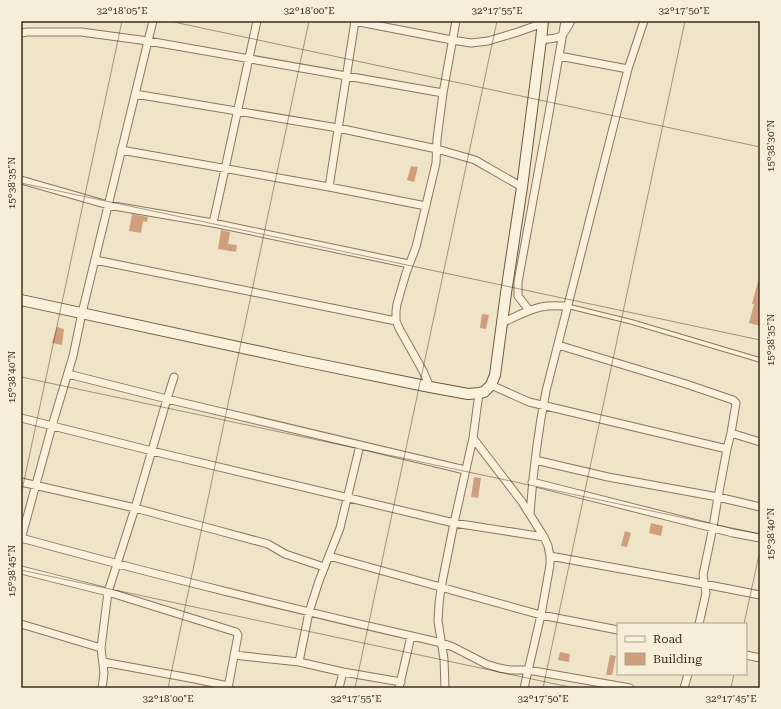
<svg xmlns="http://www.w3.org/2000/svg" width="781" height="709" font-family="'Roboto Serif',serif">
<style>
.building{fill:#cf9f7d}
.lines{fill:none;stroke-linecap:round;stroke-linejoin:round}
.service-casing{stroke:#8d765c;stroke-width:5.5}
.minor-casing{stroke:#8d765c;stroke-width:9}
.secondary-casing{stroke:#6f573f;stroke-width:12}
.service{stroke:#faf1dc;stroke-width:3.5}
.minor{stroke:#faf1dc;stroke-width:7}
.secondary{stroke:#faf1dc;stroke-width:10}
.ticks{fill:none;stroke:#3d2e20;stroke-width:1;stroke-opacity:0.45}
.neatline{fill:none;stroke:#3d2e20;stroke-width:1.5}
.ticks-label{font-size:10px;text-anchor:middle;fill:#3d2e20}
</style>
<rect width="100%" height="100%" fill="#f0e4c8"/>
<path class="building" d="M411,166L418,167L414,182L407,180Z
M132,214L148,217L147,222L143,221L141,233L129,231Z
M221,230L230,232L228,244L237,245L236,252L218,249Z
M758,281H760V326L749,323L754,304H752Z
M482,314L489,315L486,329L480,328Z
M57,327L64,329L62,345L52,343Z
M474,477L481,478L478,498L471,497Z
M651,523L663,526L661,536L649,533Z
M625,531L631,533L627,547L621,546Z
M560,652L570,654L569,662L558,660Z
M610,655L616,656L612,675H606Z"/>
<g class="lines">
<g class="service-casing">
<path id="service" d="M567,306L632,322L760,360"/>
</g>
<g class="minor-casing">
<path id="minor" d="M354,21L452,40L471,43L488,41L518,32L543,23
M21,33L27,32H81L148,41L443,93
M541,40C562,37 561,40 571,21
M559,56L628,69
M135,94L338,128L437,149L475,160L522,187
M121,150L329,187L426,206
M21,180L108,205L213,223L409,264
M329,187L355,21
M213,223L225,169L257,21
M95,260L396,321V311L397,304L406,273L416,247L436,163L437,139L443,93L456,21
M529,310L518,296V282L549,113L565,21
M396,321L400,330L423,371L430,387
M502,323C515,317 527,310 541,307C550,305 559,306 567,306
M558,345L686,384L733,400L736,403L731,433L727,449L718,497L713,527L703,575L706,593L699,624
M68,374L167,399L465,470
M491,385L529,402L727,449
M479,393L473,438L522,502L544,537L548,546L550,556V565L541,615L524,688
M21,418L152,451L433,518L454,523L544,537
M731,433L760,442
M535,460L608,477L718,497L760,507
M21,482L135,508L205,527L268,544L285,554L324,567
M532,482L733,533L760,538
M530,514C533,472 538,431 546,391L628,69L644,21
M21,538C160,576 301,611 442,643L453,647L486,664L499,668L510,670H528L630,688
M21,539L52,426L73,356L82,313L148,41L153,21
M329,556L541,615L618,630
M550,556L704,584L760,595
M21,570L108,592L236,632L238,635L228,688
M21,624L101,648
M234,655L299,662L343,672L401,682
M746,655L760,658
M103,662L195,679L228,686
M299,662L309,612L319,581L340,528L360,445
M102,688L103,681L104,673L101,648L108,592L135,508L167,399L174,377
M339,688L343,672
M399,688L411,636
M445,688L444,659L438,621L439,604L441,588L454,523L473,438
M684,688L688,674"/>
</g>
<g class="secondary-casing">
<path id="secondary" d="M21,300L298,360L430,387L468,394L479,393L484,392L491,385L495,375L506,293L522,187L541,40L543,21"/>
</g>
<use href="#service" class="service"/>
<use href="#minor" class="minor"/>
<use href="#secondary" class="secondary"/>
</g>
<path class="ticks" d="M169,21L760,147M21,183L760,340M21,377L760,534M21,495L122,21M21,570L574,688M744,624L760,550M168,688L309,21M355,688L497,21M543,688L685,21M731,688L734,674"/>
<rect width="781" height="709" fill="none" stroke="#f7eed8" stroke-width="44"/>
<rect x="617" y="623" width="130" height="52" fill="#f7eed8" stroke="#ada18e"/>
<rect x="625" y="636" width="20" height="6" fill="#faf1dc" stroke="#ada18e"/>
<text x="653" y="643" font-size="12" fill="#3d2e20">Road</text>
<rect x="625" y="653" width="20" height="12" fill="#cf9f7d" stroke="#ada18e"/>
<text x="653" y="663" font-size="12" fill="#3d2e20">Building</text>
<rect x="22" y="22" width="737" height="665" class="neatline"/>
<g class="ticks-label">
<text x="122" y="14">32°18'05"E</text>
<text x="309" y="14">32°18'00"E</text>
<text x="497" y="14">32°17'55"E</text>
<text x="684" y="14">32°17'50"E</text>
<text transform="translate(770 146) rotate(-90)" y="4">15°38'30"N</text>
<text transform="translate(11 183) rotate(-90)" y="4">15°38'35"N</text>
<text transform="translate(770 340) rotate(-90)" y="4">15°38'35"N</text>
<text transform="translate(11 377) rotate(-90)" y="4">15°38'40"N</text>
<text transform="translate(770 534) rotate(-90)" y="4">15°38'40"N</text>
<text transform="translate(11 571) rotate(-90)" y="4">15°38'45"N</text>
<text x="168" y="702">32°18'00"E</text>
<text x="356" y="702">32°17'55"E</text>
<text x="543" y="702">32°17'50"E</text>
<text x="731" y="702">32°17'45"E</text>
</g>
</svg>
